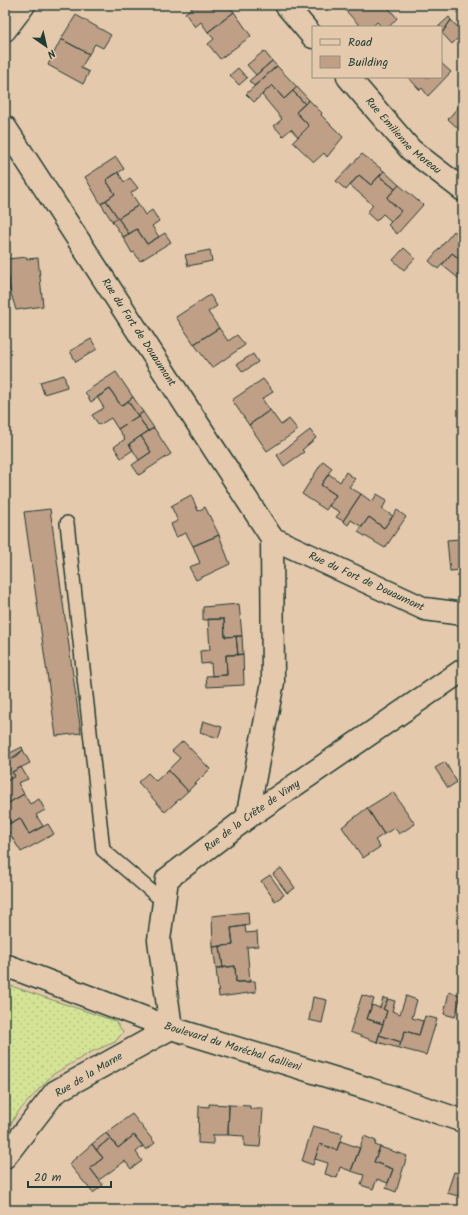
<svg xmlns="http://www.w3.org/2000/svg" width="468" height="1215" font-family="Kalam,sans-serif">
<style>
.grass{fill:url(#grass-dots);stroke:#7a9065}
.building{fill:#c09f87;stroke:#1f3d34}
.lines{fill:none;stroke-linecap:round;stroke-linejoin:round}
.service-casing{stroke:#1f3d34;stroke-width:16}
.minor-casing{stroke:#1f3d34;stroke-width:25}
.service{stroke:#e5c9ac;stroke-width:13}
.minor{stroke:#e5c9ac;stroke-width:22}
.labels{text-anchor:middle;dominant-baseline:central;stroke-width:3;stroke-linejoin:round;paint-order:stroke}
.street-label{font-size:11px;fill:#1f3d34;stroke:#e5c9ac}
</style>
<defs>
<pattern id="grass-dots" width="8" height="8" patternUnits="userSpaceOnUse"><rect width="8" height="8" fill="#d5e396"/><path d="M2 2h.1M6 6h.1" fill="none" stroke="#b6c482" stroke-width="1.8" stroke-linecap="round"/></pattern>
</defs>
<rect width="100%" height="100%" fill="#e5c9ac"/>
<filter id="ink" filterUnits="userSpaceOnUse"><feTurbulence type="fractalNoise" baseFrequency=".025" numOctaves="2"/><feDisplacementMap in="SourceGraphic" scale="8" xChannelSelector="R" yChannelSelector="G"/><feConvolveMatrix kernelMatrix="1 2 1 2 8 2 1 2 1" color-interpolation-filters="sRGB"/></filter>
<g filter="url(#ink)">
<path class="grass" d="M5,984L115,1021L123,1032L115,1042L91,1052L52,1075L17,1113L5,1135Z"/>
<path class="building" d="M196,5H229L234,12L208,32L201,22L195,27L185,13Z
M341,5H352L346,11Z
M352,5H386L397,18L389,27H382L377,22L372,27H361L346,11Z
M234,12L251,36L220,59L208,44L214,39L208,32Z
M76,15L111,35L103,48L95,44L89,54L61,39Z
M449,17L451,20L442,33L441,27H438Z
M451,20L463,33L452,44L442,33Z
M61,39L89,54L81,68L89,72L83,84L48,65Z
M264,51L272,61L256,75L247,65Z
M272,61L277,66L254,86L249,81Z
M441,63L451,72L428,96L422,88L420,90L408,77H441Z
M277,66L297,87L284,99L272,85L254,102L246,94Z
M238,68L247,78L239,85L230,75Z
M272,85L284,99L293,91L305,104L296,112L309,126L298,137L291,129L283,136L274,126L282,119L262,95Z
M297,87L309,100L305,104L293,91Z
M309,100L322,113L321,115L343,137L327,157L324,153L314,162L293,142L309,126L296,112Z
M463,101V133L448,119Z
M362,154L384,171L371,185L359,175L346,190L336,181Z
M116,157L124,169L106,180L115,194L101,204L85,177Z
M384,171L399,185L395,189L379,176Z
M118,172L124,182L130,178L138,188L131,193L139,205L118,218L106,200L115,194L106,180Z
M359,175L371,185L379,176L395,189L387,198L401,211L391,221L383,214L376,221L367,213L373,205L350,185Z
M399,185L423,205L397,234L388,225L401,211L387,198Z
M106,200L118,218L112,221L101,204Z
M139,205L145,215L152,210L159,221L152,226L159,237L147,244L137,229L129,234L118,218Z
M118,218L129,234L123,237L112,221Z
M137,229L147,244L165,233L171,242L140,261L134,252L132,253L123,237Z
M454,231L463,238V262L452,253L438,269L429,261Z
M404,248L415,258L404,270L393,260Z
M210,250L212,261L188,266L185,255Z
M452,253L463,262V282L442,265Z
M27,257V259L38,258L43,306L16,310L10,290L7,259Z
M5,259H7L10,290L5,291Z
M210,295L217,306L208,312L219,328L194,344L176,317Z
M219,328L228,341L237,335L245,345L212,368L194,344Z
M91,339L97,349L76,362L70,351Z
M253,354L258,362L243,372L237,364Z
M116,372L133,397L121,406L110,389L91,402L85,392Z
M64,375L67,387L44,394L40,382Z
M263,379L273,392L262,399L270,410L249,425L232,400Z
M110,389L121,406L128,401L138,416L118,429L111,418L99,425L92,415L104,408L97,397Z
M133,397L143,412L138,416L128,401Z
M270,410L281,425L289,419L298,430L267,451L249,425Z
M143,412L154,428L148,431L138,416Z
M138,416L148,431L129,444L133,450L121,458L114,447L125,439L118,429Z
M154,428L171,454L139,475L132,465L151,452L141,436Z
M310,430L316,438L302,450L304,452L284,466L277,455Z
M141,436L151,452L139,460L129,444Z
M323,461L332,468L321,485L336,495L326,510L302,494Z
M346,472L355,479L349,487L361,494L343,521L336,517L340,512L329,506L336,495L321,485L329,474L340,482Z
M361,494L372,502L377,494L387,500L382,509L393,516L384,528L369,517L362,527L351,520L348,525L343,521Z
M191,495L198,511L205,507L219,535L193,546L186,533L176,537L171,524L178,521L171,506Z
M50,509L81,733L56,736L24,512Z
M397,510L406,517L385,548L358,532L369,517L384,528Z
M219,535L230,564L196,580L189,567L200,563L193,546Z
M463,538V553H461L460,539Z
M460,539L461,553H463V570L450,571L447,540Z
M239,604L242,636L225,637L224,619L203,620V607Z
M208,619H224L225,637L236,636L238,655H226L227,675L212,676L211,663L201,664L200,651L210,650Z
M236,636H242L243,654L238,655Z
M243,654L244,685L207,687L206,676L227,675L226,655Z
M203,721L222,727L218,738L200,732Z
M183,741L210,769L188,791L168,770L180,758L172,751Z
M22,747L23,750L17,756L5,763V749L8,754Z
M23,750L30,763L12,772L15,776L5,782V763Z
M445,762L457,782L448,788L435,768Z
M21,767L28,779L18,783L24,794L5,805V782L15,776L12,772Z
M168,770L188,791L165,812L138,782L148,773L156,781Z
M393,792L415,824L399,834L395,828L384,834L367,808Z
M24,794L30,804L39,799L45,810L36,815L43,826L29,834L20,818L11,823L5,813V805Z
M367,808L384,834L375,840L380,847L363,858L342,827Z
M5,813L11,823L5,826Z
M20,818L29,834L48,824L54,834L21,852L5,826Z
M281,868L295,888L287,893L273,874Z
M270,875L284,895L275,901L261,881Z
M248,912L249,925L231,928L233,945L213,947L212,916Z
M245,926L246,933L257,932L258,946L247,947L250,982H236L235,966L223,968L220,946L233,945L231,928Z
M220,946L223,968H216L213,947Z
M235,966L236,982L255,981L256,992L219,997L216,968Z
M449,992L461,995L455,1017L444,1014Z
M362,995L374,999L367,1019L383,1024L377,1042L350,1032Z
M406,996L417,1000L412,1018L423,1021L419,1035L405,1031L401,1042L379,1035L387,1011L383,1009L388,999L395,1001L392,1011L400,1014Z
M313,997L327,1000L322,1023L309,1020Z
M383,998L388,999L383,1009L387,1011L383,1024L367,1019L372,1005L380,1008Z
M425,1016L437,1019L426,1055L399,1048L405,1031L419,1035Z
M379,1035L401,1042L399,1048L377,1042Z
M209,1104L229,1105L228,1135H213V1144L198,1143L199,1106L209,1107Z
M229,1105L250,1106V1109H263L260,1147L244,1146V1136L228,1135Z
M132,1114L155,1143L146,1150L134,1135L118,1148L106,1133Z
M313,1126L343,1134L337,1150L320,1144L313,1165L302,1161Z
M106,1133L110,1138L96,1150L92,1144Z
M134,1135L143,1146L136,1152L142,1161L131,1169L125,1161L99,1180L90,1168L103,1158L96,1150L110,1138L118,1148Z
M364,1136L376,1141L375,1145L380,1147L374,1162L393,1169L388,1183L377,1179L373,1189L361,1185L364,1175L351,1171Z
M340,1141L360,1148L351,1171L340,1167L337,1178L325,1174L328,1163L315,1159L320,1144L337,1150Z
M92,1144L103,1158L90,1168L103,1185L93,1193L69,1164Z
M380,1147L407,1156L396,1192L386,1188L393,1169L374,1162Z
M454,1172L463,1174V1181L458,1196L447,1193Z
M463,1196V1210H458Z"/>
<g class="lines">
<g class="service-casing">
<path id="service" d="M67,523L103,850L164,902"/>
</g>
<g class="minor-casing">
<g id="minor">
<path d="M286,5L313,37"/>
<path d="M5,30L24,5"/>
<path id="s1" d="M348,77L411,150L463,190"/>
<path id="s2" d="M5,127L272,538L273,682L247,818"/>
<path id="s3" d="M272,538L425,609L463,614"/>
<path id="s4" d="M5,965L171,1028L369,1089L463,1121"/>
<path id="s5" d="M5,1157L55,1092L171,1028L159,940L167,879L247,818L463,670"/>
</g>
</g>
<use href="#service" class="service"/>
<use href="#minor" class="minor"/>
</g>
</g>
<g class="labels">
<g class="street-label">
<text stroke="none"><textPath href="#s1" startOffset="81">Rue Emilienne Moreau</textPath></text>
<text stroke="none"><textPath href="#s2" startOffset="245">Rue du Fort de Douaumont</textPath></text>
<text stroke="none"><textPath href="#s3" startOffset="104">Rue du Fort de Douaumont</textPath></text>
<text stroke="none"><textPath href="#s5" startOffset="471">Rue de la Crête de Vimy</textPath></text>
<text stroke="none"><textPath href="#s4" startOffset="242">Boulevard du Maréchal Gallieni</textPath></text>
<text transform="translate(89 1075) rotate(-31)">Rue de la Marne</text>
</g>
</g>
<rect width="468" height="1215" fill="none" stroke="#e5c9ac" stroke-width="20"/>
<rect x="10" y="10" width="448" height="1195" fill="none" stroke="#1f3d34" stroke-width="1.5" filter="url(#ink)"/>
<rect x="312" y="26" width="130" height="52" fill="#e5c9ac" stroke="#96917c"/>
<rect x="320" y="39" width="20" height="6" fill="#e5c9ac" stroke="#96917c"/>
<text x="348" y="46" font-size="12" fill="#1f3d34">Road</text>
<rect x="320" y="56" width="20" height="12" fill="#c09f87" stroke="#96917c"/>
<text x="348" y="66" font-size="12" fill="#1f3d34">Building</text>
<g transform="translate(46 46) rotate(146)" stroke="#e5c9ac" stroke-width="3" paint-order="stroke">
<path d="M0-3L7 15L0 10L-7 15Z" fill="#1f3d34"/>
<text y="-6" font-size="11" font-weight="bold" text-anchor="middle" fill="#1f3d34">N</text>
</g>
<path d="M28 1181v6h83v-6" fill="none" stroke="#1f3d34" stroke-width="2"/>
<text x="34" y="1181" font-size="12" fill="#1f3d34" stroke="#e5c9ac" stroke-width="3" paint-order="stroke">20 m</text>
</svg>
